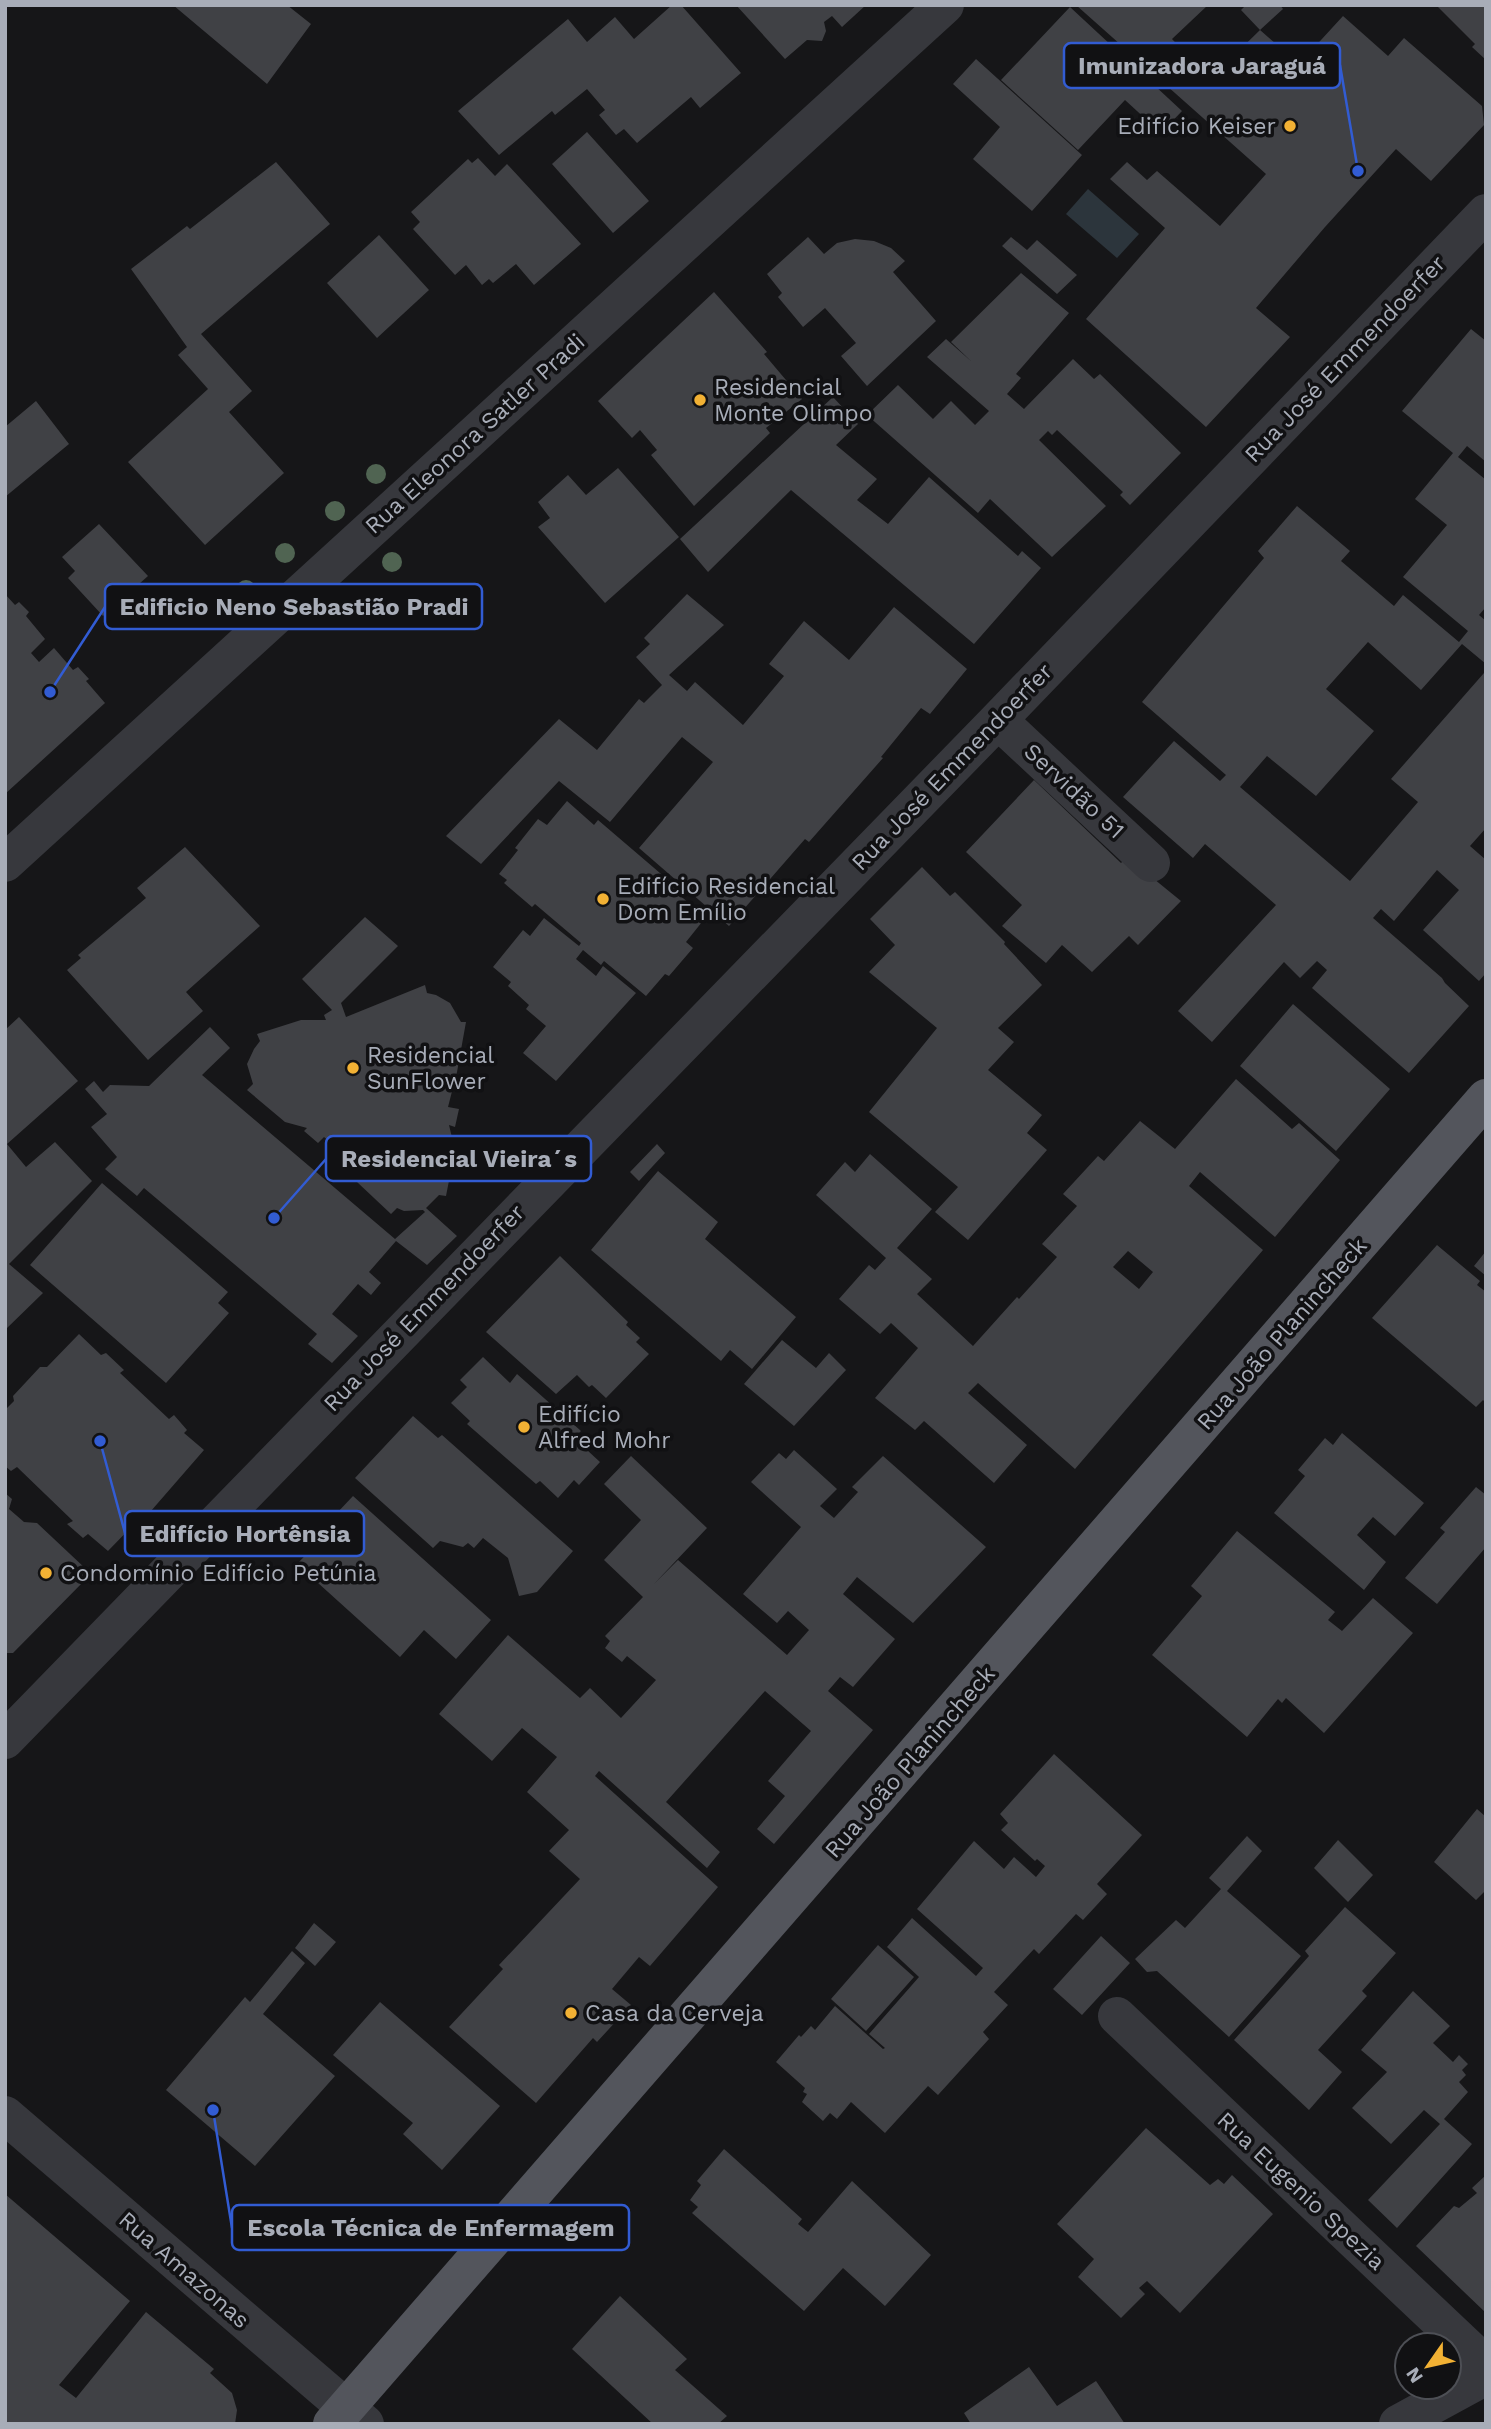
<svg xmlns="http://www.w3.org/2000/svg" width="1491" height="2429" font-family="'Work Sans',sans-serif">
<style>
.water{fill:#2c353c}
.building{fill:#404145;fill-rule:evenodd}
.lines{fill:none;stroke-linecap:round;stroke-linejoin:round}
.minor{stroke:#37383d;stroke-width:38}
.major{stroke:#53555c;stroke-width:38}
.tree{fill:#506452}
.poi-dot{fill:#f2b134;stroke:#111113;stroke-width:2.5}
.labels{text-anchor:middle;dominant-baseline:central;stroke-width:7;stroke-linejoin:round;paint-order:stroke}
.poi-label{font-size:23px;fill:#a8adb8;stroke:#111113;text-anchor:start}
.street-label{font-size:23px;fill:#a8adb8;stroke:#111113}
.leader{fill:none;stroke:#325cd3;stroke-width:2.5}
.callout-dot{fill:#325cd3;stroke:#111113;stroke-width:2.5}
.callout{fill:#111113;stroke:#325cd3;stroke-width:2.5}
.callout-label{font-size:24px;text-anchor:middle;font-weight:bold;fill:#a8adb8}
</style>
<rect width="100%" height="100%" fill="#161618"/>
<path class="water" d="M1088,189L1139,234L1117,258L1066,214Z"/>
<path class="building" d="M173,5H287L311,24L267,84Z
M672,5H681L741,73L700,108L691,97L637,143L624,129L616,135L599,115L605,110L587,89L555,115L552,111L499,155L458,111L568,19L587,42L615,17L634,39Z
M736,5H866L842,27L832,16L824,22L826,31L822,41L807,40L785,59Z
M1076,5H1208L1172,39L1210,79L1260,30L1299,64L1343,16L1388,56L1404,38L1482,106L1484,125L1431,181L1396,149L1325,227L1256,308L1290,337L1206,427L1086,319L1165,228L1110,179L1127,162L1147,180L1157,171L1220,226L1266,174Z
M1246,5H1280L1283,9L1260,30L1241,10Z
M1436,5H1486V60L1472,47L1475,44Z
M1070,7L1182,111L1161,133L1125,100L1078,150L1001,80Z
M976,59L1082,155L1032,211L973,159L1000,127L953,84Z
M587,132L649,201L613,233L552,164Z
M478,158L495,176L507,164L581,244L534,285L516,264L493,283L489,279L482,285L466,265L455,275L413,229L420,222L411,212L468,159L472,163Z
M276,162L330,224L201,334L252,391L229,412L284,473L205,545L128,462L208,389L178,355L187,347L131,269L187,226L190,229Z
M379,235L429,290L377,338L327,283Z
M808,237L824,254L837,243L855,239L874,241L891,248L905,261L893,272L936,321L867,386L841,356L856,343L825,308L803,327L778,297L782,293L767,274Z
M1011,237L1027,250L1037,240L1077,275L1057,294L1002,246Z
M1021,273L1069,313L1016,374L1021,378L1007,394L1024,409L1073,359L1094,379L1100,374L1181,453L1130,505L1120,495L1123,492L1057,430L1052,435L1048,431L1039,440L1106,506L1052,557L990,499L978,513L867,415L898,385L933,419L951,401L975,425L989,411L927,357L946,339L972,362L951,342Z
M714,292L767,352L764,354L802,399L766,428L770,433L694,506L651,455L657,450L640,430L632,438L598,401Z
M1471,329L1486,341V462L1467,446L1458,457L1486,480V607L1479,615L1486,621V664L1462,644L1421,690L1368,642L1326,689L1374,731L1316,796L1267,756L1240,787L1350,881L1418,802L1391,779L1484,673L1486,675V828L1470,846L1486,860V973L1479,981L1423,930L1459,890L1437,870L1394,921L1381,909L1373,918L1442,978L1445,983L1469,1006L1409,1073L1312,988L1327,970L1317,961L1300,978L1284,962L1212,1042L1178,1011L1276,905L1205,844L1193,858L1123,797L1174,741L1220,781L1226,775L1142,702L1264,558L1258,551L1297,506L1350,551L1341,561L1394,606L1403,595L1459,642L1468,631L1403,577L1447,525L1415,499L1453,453L1402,411Z
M833,397L858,424L836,445L877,479L857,500L888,524L929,477L1018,556L1022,551L1041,568L974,644L791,490L708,572L680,539Z
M36,401L69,444L5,497V427Z
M618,468L679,537L605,603L538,527L550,518L538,502L568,475L586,495Z
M99,524L148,576L103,616L68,578L75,571L62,557Z
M5,594L15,605L19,602L29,612L26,616L45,639L31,653L39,662L54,648L73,670L78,667L89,679L86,681L105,703L5,794Z
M687,594L724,625L669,675L687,691L695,682L743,725L784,676L769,664L804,621L849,660L894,607L967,669L930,714L921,708L881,757L883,758L809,842L805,839L729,926L639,848L713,762L682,737L610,822L559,781L481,864L446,836L559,719L597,750L639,699L644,703L662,685L636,657L650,644L644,638Z
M1034,780L1121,863L1127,857L1181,901L1138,945L1129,936L1092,972L1062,945L1046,963L1002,926L1022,905L966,852Z
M567,801L594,825L598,820L681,891L678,894L706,917L686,942L693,948L669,976L665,974L646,996L604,961L601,965L583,950L576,959L596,976L603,966L636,993L556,1081L523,1053L546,1026L526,1009L529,1005L508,986L511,982L493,967L523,930L530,936L544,918L579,946L581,943L535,904L532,907L504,883L507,880L499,874L518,850L515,848L538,819L547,825Z
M185,847L260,926L186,992L203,1011L148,1060L67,970L81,958L78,955L146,898L137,888Z
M922,867L950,896L955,892L1005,942L1004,944L1042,985L998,1028L1014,1042L988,1070L1042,1115L1027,1133L1047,1150L968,1240L935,1212L958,1187L869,1112L937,1028L869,972L895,945L870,919Z
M365,917L398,946L341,1003L346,1017L425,985L427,993L436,995L450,1003L461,1022H466L457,1072L448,1107L459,1109L455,1127L449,1125L455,1150L446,1196L439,1195L426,1208L457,1236L427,1265L396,1241L369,1272L381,1283L371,1295L358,1284L332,1314L358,1336L332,1363L308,1344L317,1334L144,1188L137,1196L105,1169L117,1157L91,1127L107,1114L85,1089L94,1081L103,1092L110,1085L149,1086L210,1027L230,1048L202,1075L395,1239L425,1212L423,1210L404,1211L397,1208L391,1214L357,1182L348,1164L343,1165L332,1153L337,1148L324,1137L318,1143L304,1131L307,1128L285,1122L247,1090L253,1084L247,1064L254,1049L260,1041L257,1034L301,1020H326L324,1015L332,1010L302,979Z
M1293,1004L1390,1089L1336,1151L1240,1066Z
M19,1017L78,1081L7,1144L26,1167L55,1142L92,1181L9,1264L43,1293L5,1330V1030Z
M1236,1079L1292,1129L1299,1123L1340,1160L1275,1237L1200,1172L1189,1186L1263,1250L1075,1469L978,1383L968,1393L1027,1445L994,1483L924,1421L915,1430L875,1398L918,1348L891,1323L880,1334L839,1299L869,1265L875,1270L886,1258L816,1195L845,1162L855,1172L870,1154L932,1209L897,1248L932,1279L917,1294L973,1346L1017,1297L1019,1299L1057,1257L1042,1244L1077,1206L1063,1194L1098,1156L1104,1161L1140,1121L1175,1149ZM1128,1251L1153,1272L1139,1289L1113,1267Z
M657,1144L665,1153L639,1181L630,1172Z
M658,1171L718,1222L705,1239L796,1317L752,1369L730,1350L721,1361L591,1250Z
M102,1183L228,1292L218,1303L229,1313L166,1383L30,1265Z
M1437,1245L1480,1281L1477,1285L1486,1292V1403L1483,1400L1476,1407L1372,1318Z
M1486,1251V1276L1474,1266Z
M560,1256L628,1322L626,1325L640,1338L636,1342L649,1354L606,1398L592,1385L589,1387L577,1375L556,1394L486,1332Z
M79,1334L101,1355L106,1353L124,1370L120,1373L169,1419L174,1415L187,1430L184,1433L204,1450L144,1519L140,1518L108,1551L88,1534L83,1538L67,1524L73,1521L17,1467L11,1471L5,1466V1410L14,1401L13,1396L40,1367H47Z
M782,1340L816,1368L829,1353L846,1370L794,1426L744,1384Z
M483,1357L510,1383L517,1374L581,1431L574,1438L600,1462L579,1485L574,1480L558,1498L540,1481L536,1484L467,1424L470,1421L451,1403L467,1387L460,1380Z
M413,1416L438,1438L442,1435L573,1551L537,1592L519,1596L508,1558L483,1538L474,1548L468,1543L463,1547L440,1541L433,1548L355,1478Z
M1342,1433L1424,1503L1395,1536L1373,1517L1357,1535L1386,1562L1364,1590L1274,1513L1305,1476L1298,1470L1325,1438L1333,1445Z
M794,1450L837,1489L820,1506L834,1518L858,1492L852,1487L883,1456L986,1547L913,1623L857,1577L843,1594L895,1639L853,1687L840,1677L828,1691L873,1730L774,1844L757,1829L785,1796L768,1781L811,1731L765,1691L666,1802L720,1852L707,1868L599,1771L595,1776L718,1887L650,1966L639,1957L612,1989L631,2005L597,2042L593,2038L536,2103L449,2027L503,1969L499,1965L580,1879L549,1851L569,1830L527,1792L557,1757L522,1728L492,1761L439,1714L508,1635L580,1698L590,1688L621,1718L656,1680L627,1656L622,1662L605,1648L610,1641L605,1636L643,1597L604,1560L641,1520L604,1484L631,1456L707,1528L654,1584L678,1560L787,1655L809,1630L788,1611L777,1623L743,1594L801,1527L751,1482L779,1453L786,1459Z
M1476,1487L1486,1495V1547L1437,1604L1405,1578L1445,1532L1440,1528Z
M5,1493L12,1499L9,1509L24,1522L37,1523L86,1569L87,1578L13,1653H5Z
M353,1496L491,1620L456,1659L424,1630L400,1657L297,1564L325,1535L320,1531Z
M1237,1531L1335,1612L1328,1620L1342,1631L1373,1598L1413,1633L1324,1733L1286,1698L1282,1703L1278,1699L1247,1737L1152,1655L1202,1596L1191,1586Z
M1054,1754L1142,1835L1097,1884L1107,1894L1083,1920L1076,1914L1039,1954L1034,1949L994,1992L1008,2005L983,2032L989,2039L938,2095L928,2086L885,2133L851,2102L837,2119L830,2113L823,2121L802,2102L807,2094L803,2092L805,2088L776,2062L799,2035L801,2037L811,2026L815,2030L835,2006L883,2049L885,2048L869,2034L919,1977L887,1947L912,1918L976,1976L983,1968L917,1909L974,1841L1004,1869L1014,1857L1036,1877L1045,1866L1037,1859L1035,1861L1001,1830L1008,1823L1000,1814Z
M1477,1809L1486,1817V1890L1476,1900L1434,1862Z
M1247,1836L1262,1851L1227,1891L1301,1956L1229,2037L1157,1971L1147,1972L1135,1959L1176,1920L1185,1928L1221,1889L1209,1878Z
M1338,1840L1373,1875L1348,1902L1314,1868Z
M1345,1907L1396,1953L1362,1991L1367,1996L1318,2050L1342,2072L1309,2110L1234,2040L1309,1956L1305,1951Z
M314,1923L336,1942L315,1966L295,1948Z
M1101,1936L1130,1963L1082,2015L1053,1989Z
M878,1945L914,1977L866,2031L831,1999Z
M292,1951L305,1963L263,2014L335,2076L255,2166L166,2090L245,1997L250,2002Z
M1413,1991L1450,2026L1433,2043L1453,2062L1459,2055L1468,2064L1462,2070L1466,2075L1459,2082L1468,2092L1444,2119L1472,2144L1397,2228L1368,2200L1440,2124L1424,2110L1391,2144L1352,2108L1387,2072L1361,2050Z
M380,2002L500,2106L442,2170L403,2134L413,2123L333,2055Z
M1146,2128L1210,2185L1218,2179L1224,2184L1232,2175L1273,2214L1180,2313L1147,2281L1139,2288L1145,2294L1121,2318L1078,2277L1094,2259L1057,2224Z
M724,2149L802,2219L798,2224L808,2232L852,2181L931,2255L885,2306L843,2268L804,2311L692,2213L698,2207L690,2200L701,2185L697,2181Z
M1486,2175V2313L1416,2246L1454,2206L1459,2208L1477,2193L1472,2188Z
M5,2194L130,2301L59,2385L76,2398L146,2312L214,2369L210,2373L232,2393L237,2410L235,2424H5Z
M620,2296L687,2359L675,2370L727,2416L718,2424H653L572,2349Z
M1029,2367L1057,2406L1096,2381L1125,2424H971L964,2413Z"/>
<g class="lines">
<path class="minor" d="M998,720L1151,863
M5,863L945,5
M5,1740L998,720L1486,213
M1117,2016L1486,2365
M5,2115L365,2424
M1398,2424L1486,2376"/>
<path class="major" d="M332,2424L1486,1098"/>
</g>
<g class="tree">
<circle cx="376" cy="474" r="10"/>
<circle cx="335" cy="511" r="10"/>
<circle cx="285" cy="553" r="10"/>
<circle cx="392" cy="562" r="10"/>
<circle cx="246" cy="590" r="10"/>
</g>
<g class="poi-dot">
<circle cx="1290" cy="126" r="7"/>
<circle cx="700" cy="400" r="7"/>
<circle cx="603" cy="899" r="7"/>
<circle cx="353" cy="1068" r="7"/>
<circle cx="524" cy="1427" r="7"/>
<circle cx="46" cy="1573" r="7"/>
<circle cx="571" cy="2013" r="7"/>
</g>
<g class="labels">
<g class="poi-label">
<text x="1276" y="126" text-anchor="end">Edifício Keiser</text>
<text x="714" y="387">Residencial<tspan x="714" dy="26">Monte Olimpo</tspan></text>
<text x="617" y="886">Edifício Residencial<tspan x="617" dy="26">Dom Emílio</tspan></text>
<text x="367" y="1055">Residencial<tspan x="367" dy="26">SunFlower</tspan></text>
<text x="538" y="1414">Edifício<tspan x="538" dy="26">Alfred Mohr</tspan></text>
<text x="60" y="1573">Condomínio Edifício Petúnia</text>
<text x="585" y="2013">Casa da Cerveja</text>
</g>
<g class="street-label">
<text transform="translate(1345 359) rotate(-46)">Rua José Emmendoerfer</text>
<text transform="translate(475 434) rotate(-42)">Rua Eleonora Satler Pradi</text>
<text transform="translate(952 767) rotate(-46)">Rua José Emmendoerfer</text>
<text transform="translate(1074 791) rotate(43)">Servidão 51</text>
<text transform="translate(424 1308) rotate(-46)">Rua José Emmendoerfer</text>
<text transform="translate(1282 1334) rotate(-49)">Rua João Planincheck</text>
<text transform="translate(910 1762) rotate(-49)">Rua João Planincheck</text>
<text transform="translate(1301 2191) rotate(43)">Rua Eugenio Spezia</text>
<text transform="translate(184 2270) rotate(41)">Rua Amazonas</text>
</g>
</g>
<path class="leader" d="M1358 171L1340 65M50 692L105 607M274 1218L326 1159M100 1441L125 1533M213 2110L232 2228"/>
<g class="callout-dot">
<circle cx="1358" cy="171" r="7"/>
<circle cx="50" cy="692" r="7"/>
<circle cx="274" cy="1218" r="7"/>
<circle cx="100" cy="1441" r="7"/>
<circle cx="213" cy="2110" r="7"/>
</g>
<g class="callout">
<rect x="1064" y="43" width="276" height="45" rx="7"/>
<rect x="105" y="584" width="377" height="45" rx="7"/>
<rect x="326" y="1136" width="265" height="45" rx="7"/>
<rect x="125" y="1511" width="239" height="45" rx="7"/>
<rect x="232" y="2205" width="397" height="45" rx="7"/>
</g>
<g class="callout-label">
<text x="1202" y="74">Imunizadora Jaraguá</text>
<text x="294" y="615">Edificio Neno Sebastião Pradi</text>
<text x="459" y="1167">Residencial Vieira´s</text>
<text x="245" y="1542">Edifício Hortênsia</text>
<text x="431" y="2236">Escola Técnica de Enfermagem</text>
</g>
<rect width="1491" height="2429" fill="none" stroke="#a8adb8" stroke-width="14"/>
<g transform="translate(1428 2366) rotate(236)"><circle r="33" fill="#111113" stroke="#4d4f55" stroke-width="2"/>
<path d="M0-5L12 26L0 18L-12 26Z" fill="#f2b134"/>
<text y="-10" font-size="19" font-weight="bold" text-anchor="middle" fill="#a8adb8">N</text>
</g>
</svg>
